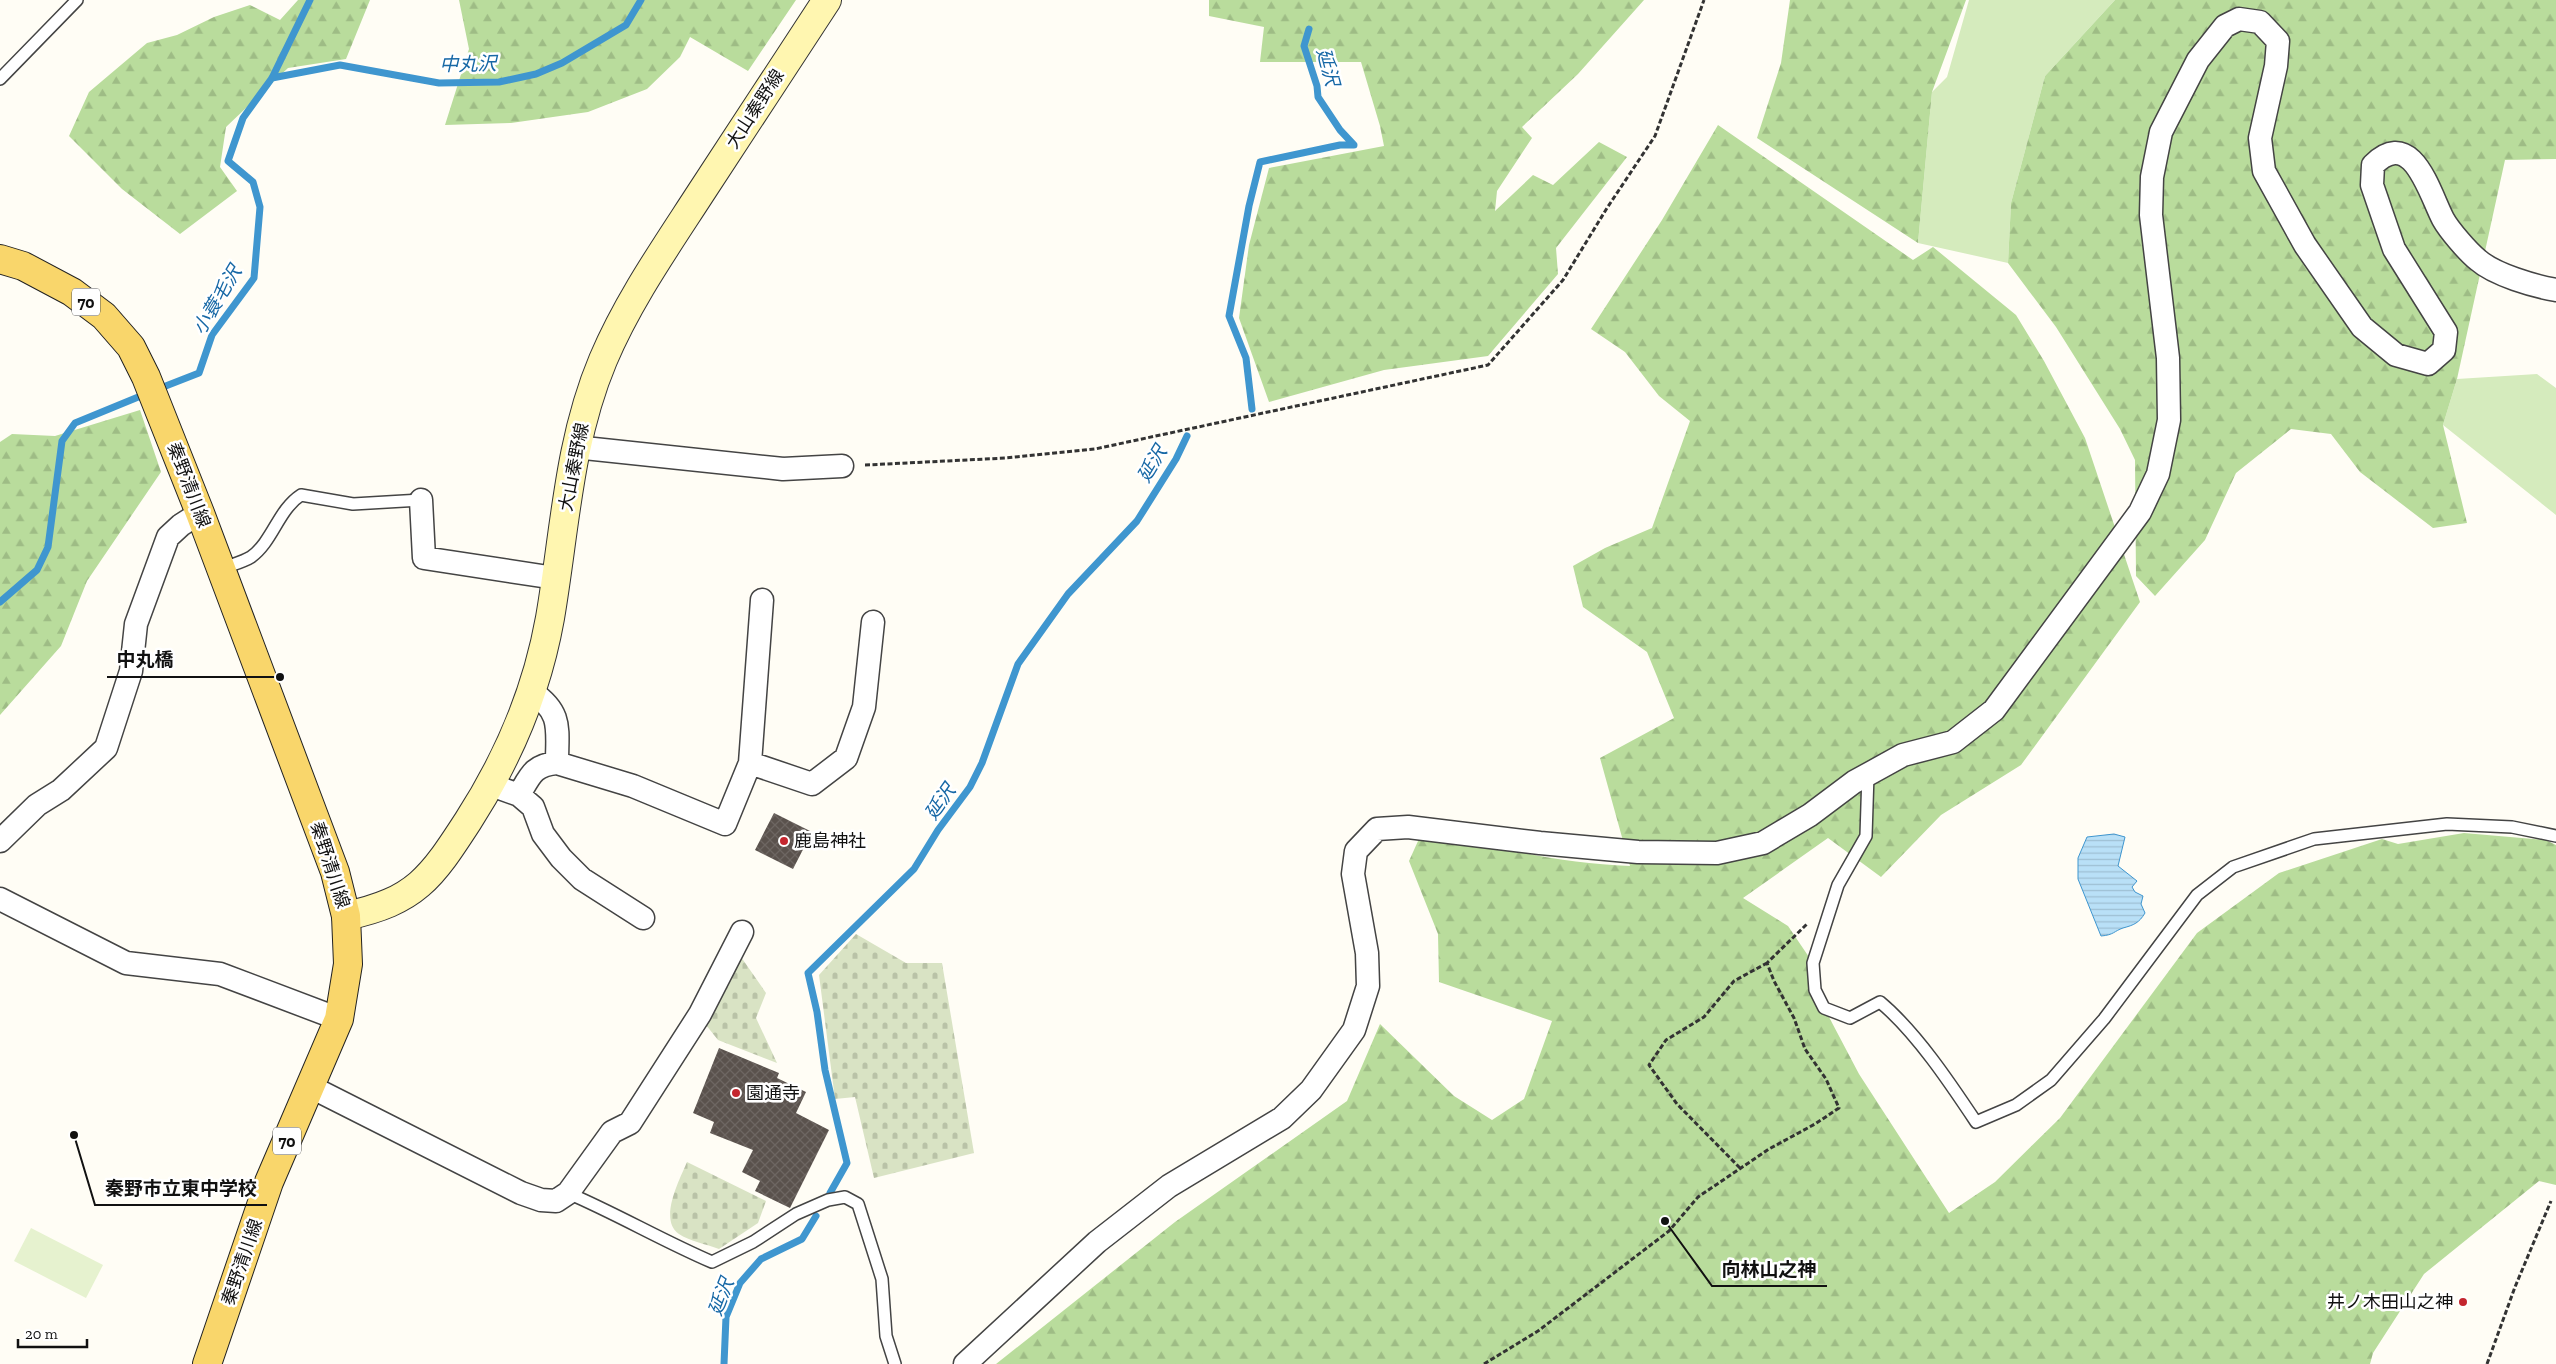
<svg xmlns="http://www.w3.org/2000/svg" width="2556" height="1364" font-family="'Zilla Slab','Noto Sans JP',serif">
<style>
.grass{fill:#d5ebbd}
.forest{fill:url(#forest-firs)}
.cemetery{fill:url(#cemetery-stones)}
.pitch{fill:#e6f2cf}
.water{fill:url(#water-rules);stroke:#3f96cf}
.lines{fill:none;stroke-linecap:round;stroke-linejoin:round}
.stream{stroke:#3f96cf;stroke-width:7}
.building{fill:url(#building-cross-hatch)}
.lane-casing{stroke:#444;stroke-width:14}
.street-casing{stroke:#444;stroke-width:25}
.secondary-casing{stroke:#333;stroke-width:30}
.primary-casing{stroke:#222;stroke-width:30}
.path{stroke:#333;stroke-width:3;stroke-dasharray:5 2.5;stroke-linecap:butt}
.lane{stroke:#fff;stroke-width:11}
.street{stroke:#fff;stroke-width:22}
.secondary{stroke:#fff6b0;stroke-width:28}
.primary{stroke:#f9d66b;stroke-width:28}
.poi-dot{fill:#c4262e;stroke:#fff;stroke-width:2}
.labels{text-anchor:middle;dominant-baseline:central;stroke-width:5;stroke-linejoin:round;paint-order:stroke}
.shield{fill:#fff;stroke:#585858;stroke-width:1}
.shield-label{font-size:16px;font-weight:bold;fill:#111}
.street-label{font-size:18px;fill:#111;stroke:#fff}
.poi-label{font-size:18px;fill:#111;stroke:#fff;text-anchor:start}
.water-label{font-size:19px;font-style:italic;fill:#1768a6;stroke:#fff}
.leader{fill:none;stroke:#111;stroke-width:2}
.callout-dot{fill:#111;stroke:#fff;stroke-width:2}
.callout-label{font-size:19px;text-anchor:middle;font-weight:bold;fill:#111;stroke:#fff;stroke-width:5;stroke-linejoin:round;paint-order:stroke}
</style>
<defs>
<pattern id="forest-firs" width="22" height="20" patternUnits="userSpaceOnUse" patternTransform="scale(1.25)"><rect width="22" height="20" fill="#b9dc9c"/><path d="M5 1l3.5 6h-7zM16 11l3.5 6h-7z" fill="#9ebc85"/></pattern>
<pattern id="cemetery-stones" width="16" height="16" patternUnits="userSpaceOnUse" patternTransform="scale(1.25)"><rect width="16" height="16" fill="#d9e3c4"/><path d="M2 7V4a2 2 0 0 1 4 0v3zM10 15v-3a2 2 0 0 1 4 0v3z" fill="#b9c2a7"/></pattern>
<pattern id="water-rules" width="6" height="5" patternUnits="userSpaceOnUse" patternTransform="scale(1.25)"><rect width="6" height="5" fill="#b9e0f7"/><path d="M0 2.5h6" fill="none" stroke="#9ebfd3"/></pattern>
<pattern id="building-cross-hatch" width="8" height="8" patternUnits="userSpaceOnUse" patternTransform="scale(1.25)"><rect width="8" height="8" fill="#5a524d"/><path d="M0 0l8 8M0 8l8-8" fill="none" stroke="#6d6662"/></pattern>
</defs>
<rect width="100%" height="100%" fill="#fffdf5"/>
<path class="grass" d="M1969,0H2115L2045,76L2011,203L2008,263L1918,243L1932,92L1947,77Z
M2537,374L2556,388V515L2443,425L2457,379Z"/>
<path class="forest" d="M298,0H370L346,59L288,68L226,127L220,167L237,191L180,234L122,189L69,136L89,92L147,43L177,35L214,17L250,5L280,20Z
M459,0H796L748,71L690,37L680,57L647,89L588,112L511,123L445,125L469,49Z
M1209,0H1644L1578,74L1522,127L1532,138L1497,191L1495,211L1533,175L1553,185L1599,142L1627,157L1556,248L1558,274L1488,356L1384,370L1269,402L1239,318L1249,245L1269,168L1384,146L1380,126L1361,62H1260L1264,27L1209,16Z
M1790,0H1966L1932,92L1918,243L1757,138L1781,63Z
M2115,0H2556V159L2505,160L2457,379L2443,425L2467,523L2433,528L2360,472L2331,434L2291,429L2236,473L2205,540L2155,596L2136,576L2135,460L2120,429L2056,327L2008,263L2011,203L2045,76Z
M1718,125L1913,260L1933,247L2016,315L2044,361L2085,438L2140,602L2021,765L1941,815L1881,877L1828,838L1743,898L1788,926L1813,963L1810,981L1859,1074L1949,1213L1995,1182L2060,1118L2197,933L2279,873L2382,839L2398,844L2464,833L2546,840L2556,845V1185L2539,1181L2424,1274L2373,1353L2370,1364H996L1175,1222L1347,1101L1380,1024L1454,1096L1492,1120L1524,1099L1552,1021L1439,982L1438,934L1409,861L1423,830C1494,847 1557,863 1630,866L1600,758L1674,718L1647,652L1583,607L1573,566L1605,548L1652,528L1690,421L1659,396L1625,352L1591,329L1662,220Z
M140,410L161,472L87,581L61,646L0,715V442L12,434L55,436Z"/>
<path class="cemetery" d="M856,934L906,963H942L974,1153L874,1178L855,1097L835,1099L819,975Z
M741,957L766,993L756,1018L777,1063L718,1040L706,1025Z
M687,1162L766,1201L758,1223L719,1249C706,1244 689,1241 679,1234C658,1220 680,1179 687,1162Z"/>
<path class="pitch" d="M31,1228L103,1265L86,1298L14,1261Z"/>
<path class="water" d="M2114,834L2125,837L2118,866L2137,881L2132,887L2135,892L2143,896L2141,904L2145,913C2139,923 2134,925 2123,928C2114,931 2114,935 2101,936L2078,879V858L2087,837Z"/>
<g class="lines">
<path class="stream" d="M272,78L340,65L439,83L499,82L536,74L562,63L626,25L641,0
M158,389L199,373L212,335L254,278L260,207L253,182L228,161L243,118L272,78L310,0
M1252,409L1246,358L1229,316L1249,206L1260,162L1340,145H1354L1340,130L1318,97L1317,86L1304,46L1309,29
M0,602L37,570L48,547L62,441L75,423L148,393
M830,1193L847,1163L825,1070L817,1012L808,973L914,869L938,830L970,787L982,763L1018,664L1068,594L1137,521L1176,459L1187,436
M724,1364L726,1317L740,1283L761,1259L802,1239L816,1216"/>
</g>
<path class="building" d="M774,813L812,832L793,869L755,850Z
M719,1048L779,1073L777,1078L806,1092L796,1113L829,1130L790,1208L755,1191L760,1181L742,1172L753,1150L710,1133L714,1122L693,1113Z"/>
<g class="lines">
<g class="lane-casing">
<path id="lane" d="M0,79L77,0
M221,569C231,565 243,562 251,557C273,541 278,510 301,495L353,504L421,500
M1868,774L1866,836L1838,885L1813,963L1815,990L1824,1008L1850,1018L1880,1002C1916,1032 1950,1083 1976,1122L2016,1105L2051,1080L2104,1019L2197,895L2233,867L2314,839L2447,824L2512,827L2556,836
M568,1193C617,1214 663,1241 712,1262L753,1242L796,1214L828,1200L845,1197L858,1204L882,1279L886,1336L895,1364"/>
</g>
<g class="street-casing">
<path id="street" d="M575,447L783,469L842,466
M421,500L424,558L555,578
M557,763L633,786L725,824L750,763L762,600
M750,763L812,784L846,758L864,707L873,622
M491,785L519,795L533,807L543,834L561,858L582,879L643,918
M519,795C530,776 533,765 557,763C557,729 563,713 532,692
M0,841L37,805L61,790L106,748L131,671L136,624L168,537L181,525L200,513
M0,899L126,963L220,974L339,1019
M311,1087L521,1193L541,1200L556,1201L568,1193L612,1132L630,1123L700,1014L742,932
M965,1364L1097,1242L1169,1186L1282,1118L1311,1090L1354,1030L1368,986L1367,953L1353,874L1356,851L1377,829L1408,827L1540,843L1638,852L1717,853L1763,843L1810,815L1854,782L1903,755L1953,742L1994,710L2140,512L2158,474L2169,420L2168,358L2151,215L2152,177L2161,132L2198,60L2225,26L2239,19L2260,22L2278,41L2276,66L2260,138L2264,171L2305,245L2362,327L2396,355L2428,364L2444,350L2446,332L2394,249L2372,185L2373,165C2412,126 2429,192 2443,219C2449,230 2468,252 2478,260C2495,275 2534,286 2556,290"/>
</g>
<g class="secondary-casing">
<path id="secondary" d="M346,916C416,901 431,878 468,821C508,759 537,691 550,618C565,531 568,443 603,360C628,301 665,248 700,194C742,129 785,65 827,0"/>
</g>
<g class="primary-casing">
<path id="primary" d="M0,259L23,266L72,292L104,316L131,347L146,377L200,513L335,872L346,916L348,964L339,1019L269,1182L207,1364"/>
</g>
<path class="path" d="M865,465L1006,458L1095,449L1488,365L1563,280L1607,208L1655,136L1704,0
M1740,1168L1677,1104L1649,1065L1666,1040L1704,1017L1734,981L1767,963
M1484,1364L1538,1331L1669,1231L1698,1197L1769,1149L1815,1124L1839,1108L1826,1079L1805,1049L1794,1018L1774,981L1767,963L1808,923
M2487,1364L2515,1287L2551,1201"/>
<use href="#lane" class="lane"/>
<use href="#street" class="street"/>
<use href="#secondary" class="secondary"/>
<use href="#primary" class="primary"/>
</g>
<g class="poi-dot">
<circle cx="784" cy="841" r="5"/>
<circle cx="736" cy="1093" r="5"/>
<circle cx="2463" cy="1302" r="5"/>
</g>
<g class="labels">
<g class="shield">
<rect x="72" y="288.5" width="28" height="27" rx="4"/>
<rect x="273" y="1127.5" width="28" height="27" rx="4"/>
</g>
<g class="shield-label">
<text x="86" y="302">70</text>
<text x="287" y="1141">70</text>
</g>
<g class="street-label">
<text transform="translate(755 109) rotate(-57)">大山秦野線</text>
<text transform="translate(574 467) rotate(-79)">大山秦野線</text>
<text transform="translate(189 485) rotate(69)">秦野清川線</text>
<text transform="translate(330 865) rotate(72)">秦野清川線</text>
<text transform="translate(242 1262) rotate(-71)">秦野清川線</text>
</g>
<g class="poi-label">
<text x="794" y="841">鹿島神社</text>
<text x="746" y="1093">園通寺</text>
<text x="2453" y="1302" text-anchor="end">井ノ木田山之神</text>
</g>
<g class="water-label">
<text transform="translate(468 64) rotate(-1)">中丸沢</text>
<text transform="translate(1328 67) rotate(75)">延沢</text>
<text transform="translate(217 300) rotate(-59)">小蓑毛沢</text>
<text transform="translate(1152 464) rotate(-59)">延沢</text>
<text transform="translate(940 802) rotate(-55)">延沢</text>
<text transform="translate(721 1297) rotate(-69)">延沢</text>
</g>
</g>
<path class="leader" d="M280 677L184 677H107M74 1135L95 1205H267M1665 1221L1712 1286H1827"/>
<g class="callout-dot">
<circle cx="280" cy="677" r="5"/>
<circle cx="74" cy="1135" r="5"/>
<circle cx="1665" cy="1221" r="5"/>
</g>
<g class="callout-label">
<text x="145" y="666">中丸橋</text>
<text x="181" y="1195">秦野市立東中学校</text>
<text x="1769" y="1276">向林山之神</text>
</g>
<path d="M18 1339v8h69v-8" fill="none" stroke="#111111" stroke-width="2.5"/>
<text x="25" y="1339" font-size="15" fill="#111111" stroke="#ffffff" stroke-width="4" paint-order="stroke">20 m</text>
</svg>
